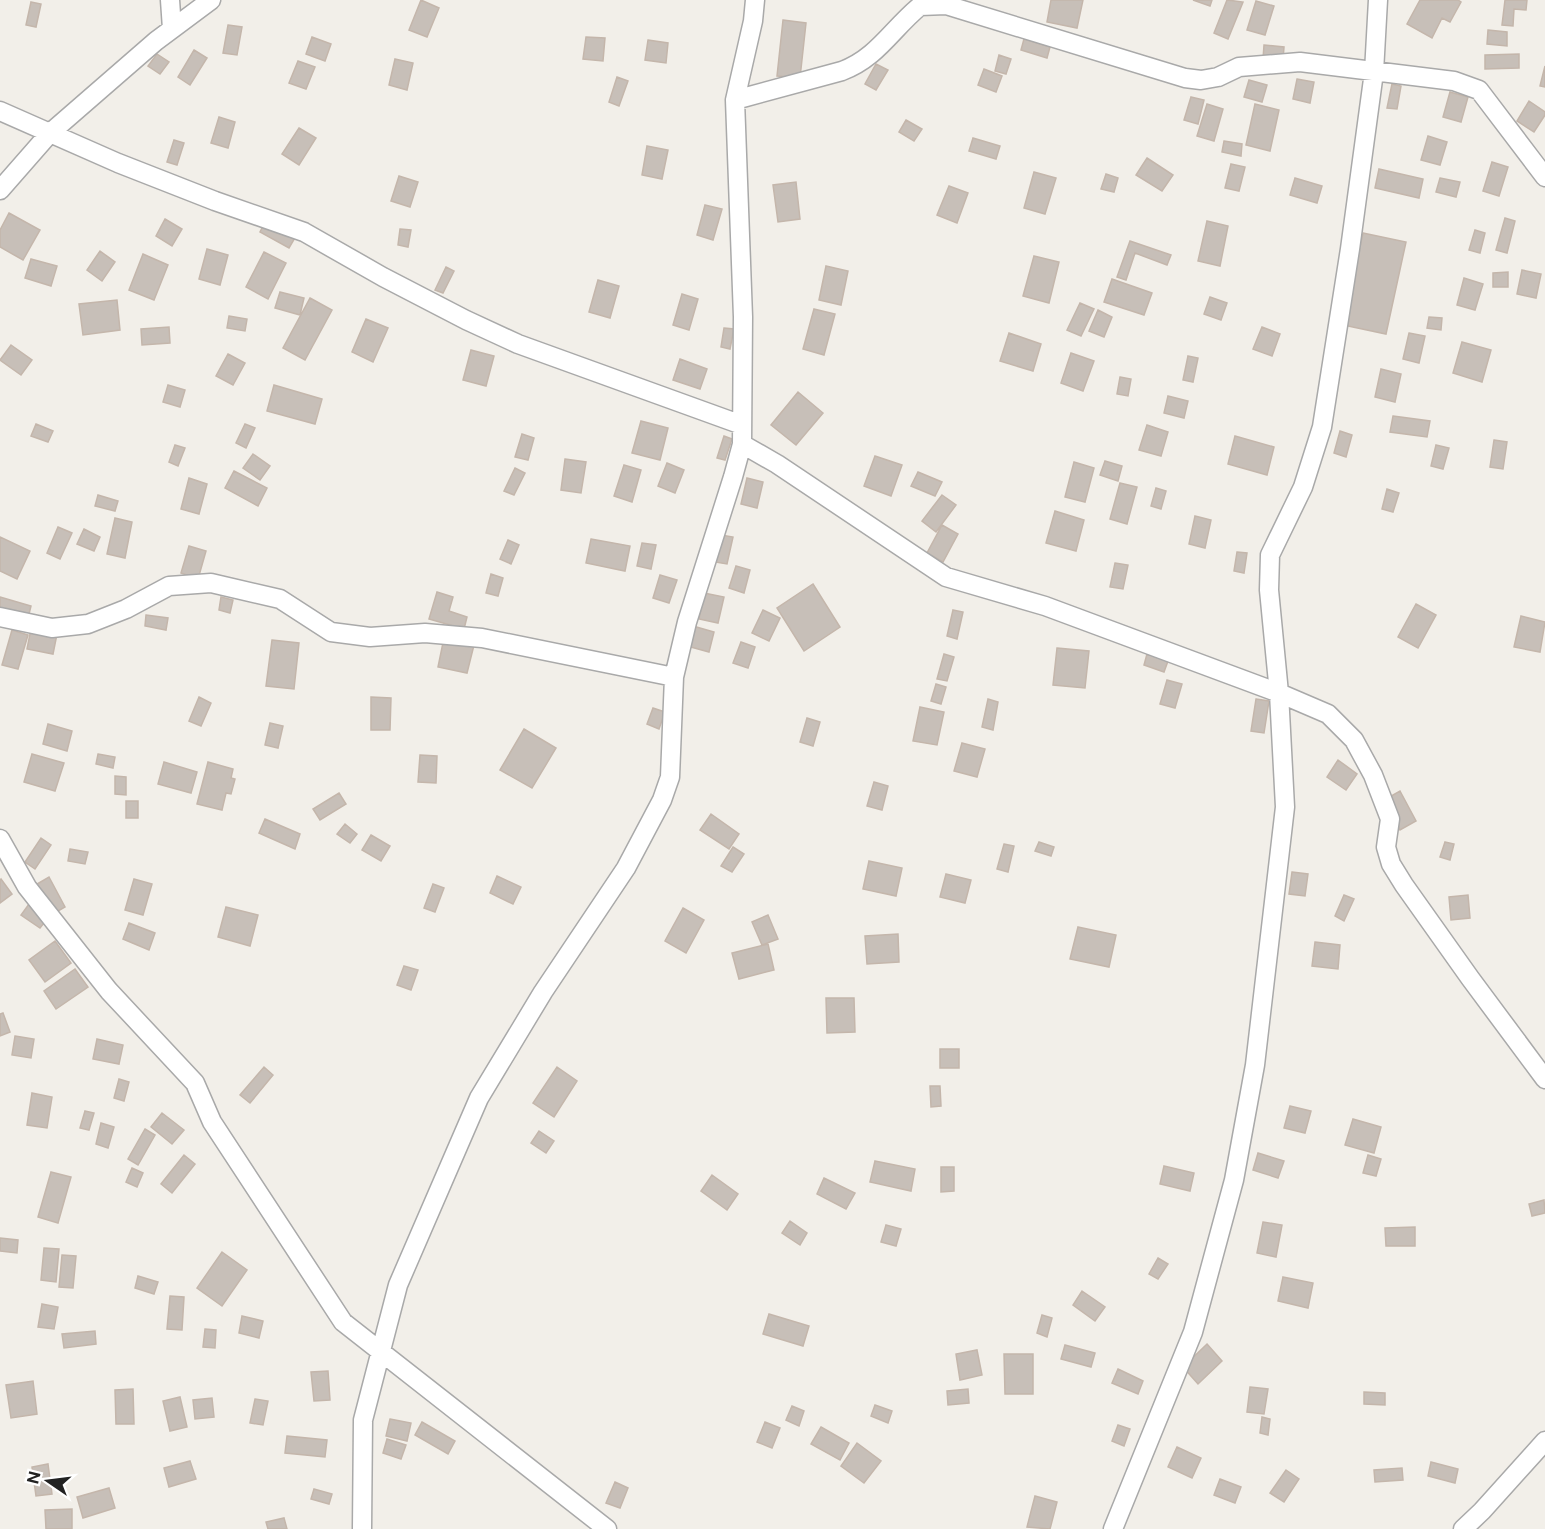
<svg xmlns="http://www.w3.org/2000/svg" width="1545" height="1529" font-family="'Public Sans',sans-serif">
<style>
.building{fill:#c7bfb8;stroke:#c4b6ab;stroke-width:1.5}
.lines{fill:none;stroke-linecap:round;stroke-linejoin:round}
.minor-casing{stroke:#a9a9a9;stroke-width:21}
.minor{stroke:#fff;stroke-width:18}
</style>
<rect width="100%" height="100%" fill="#f2efe9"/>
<path class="building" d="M421,0L439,8L427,37L409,30Z
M1051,0H1083L1077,28L1047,22Z
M1193,0H1212L1210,6Z
M1227,0L1243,2L1228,39L1214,33Z
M1420,0H1458L1461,2L1450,22L1442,18L1432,38L1407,24Z
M1505,0H1527L1526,10L1514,9L1513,26L1502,25Z
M1256,1L1274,6L1265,35L1247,30Z
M31,2L41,4L36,27L26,25Z
M783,20L806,23L800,78L777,76Z
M228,25L242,27L237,55L223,53Z
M1488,30L1507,32V46L1487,44Z
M312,37L331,44L325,61L306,54Z
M586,37L605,38L603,61L583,59Z
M1024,39L1050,47L1047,58L1021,50Z
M648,40L668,43L666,63L645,60Z
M1264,45L1284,47L1283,60L1263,59Z
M194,50L207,58L190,85L178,77Z
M157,54L169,62L160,74L148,66Z
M1519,54V68L1485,69V55Z
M999,55L1011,59L1006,74L995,71Z
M395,59L413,63L407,90L389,85Z
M298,61L315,67L306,89L289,83Z
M876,64L888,70L876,90L865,84Z
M1545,66V87L1540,86Z
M984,69L1002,76L996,92L978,85Z
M617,77L628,81L619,106L609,102Z
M1297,79L1314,82L1310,103L1293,99Z
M1249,80L1267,85L1262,102L1244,97Z
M1392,84L1401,86L1397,109L1387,108Z
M1450,92L1468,97L1461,122L1443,117Z
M1191,97L1204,100L1198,124L1184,120Z
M1529,101L1545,112V115L1534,132L1517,121Z
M1207,104L1223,109L1214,141L1197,136Z
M1255,104L1279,110L1270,151L1246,145Z
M219,117L235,122L228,148L211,143Z
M906,120L922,129L914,141L899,132Z
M299,128L316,138L299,165L282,154Z
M1428,136L1447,142L1440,165L1421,160Z
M973,138L1000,146L996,159L969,151Z
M174,140L184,143L177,165L167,162Z
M1224,141L1242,144L1241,156L1222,152Z
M647,146L668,150L662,179L642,175Z
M1147,158L1173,175L1162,191L1136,175Z
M1492,162L1508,167L1499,196L1483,191Z
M1231,164L1245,167L1239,191L1225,188Z
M1379,169L1423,179L1419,198L1375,188Z
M1034,172L1056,178L1045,214L1024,208Z
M1106,174L1118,178L1114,192L1101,189Z
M399,176L418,182L410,207L391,201Z
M1295,178L1322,186L1317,203L1290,195Z
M1440,178L1460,182L1456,197L1436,192Z
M796,182L800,219L778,222L773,185Z
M949,186L968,193L957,223L937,215Z
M705,205L722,209L713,240L697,235Z
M9,213L40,230L23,260L0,247V230Z
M1505,218L1515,221L1507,253L1496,250Z
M165,219L182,229L172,246L156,236Z
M266,220L296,236L289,248L260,232Z
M1207,221L1228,226L1220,266L1198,261Z
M400,229L411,230L408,247L398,245Z
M1475,230L1485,233L1480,253L1469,250Z
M1363,233L1406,242L1386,334L1343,325Z
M1130,241L1171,255L1167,265L1135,253L1126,280L1117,277Z
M207,249L228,255L220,285L199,279Z
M100,251L115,262L102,281L87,270Z
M264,252L286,263L268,299L246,287Z
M143,254L168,265L154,300L129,290Z
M1034,256L1059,262L1049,303L1023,296Z
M31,259L57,266L51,286L25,278Z
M826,266L848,271L841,305L819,300Z
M446,267L454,271L443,293L435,290Z
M1522,270L1541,274L1536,298L1517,294Z
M1508,272V287H1493V273Z
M1464,278L1483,284L1475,310L1457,305Z
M1112,279L1152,293L1144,315L1104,302Z
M598,280L619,286L610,318L589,312Z
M280,292L304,298L300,315L275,308Z
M682,294L698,299L689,330L673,325Z
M1210,297L1227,303L1221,320L1204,314Z
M310,298L332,310L305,360L283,348Z
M117,300L120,330L83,335L79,304Z
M1080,303L1094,309L1081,336L1067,330Z
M814,309L835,314L824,355L803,349Z
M1098,310L1112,317L1104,337L1089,331Z
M229,316L247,319L245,331L227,328Z
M1429,317L1442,318L1441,330L1427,328Z
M366,319L388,328L373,362L352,352Z
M169,327L170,343L142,345L141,329Z
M1262,327L1280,334L1272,356L1253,349Z
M724,328L734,329L730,349L721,347Z
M1009,333L1041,344L1033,371L1000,361Z
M1409,333L1425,336L1419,363L1403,359Z
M1462,342L1491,350L1482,382L1453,373Z
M11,345L32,360L21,375L0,360Z
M471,350L494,356L486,386L463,380Z
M1071,353L1094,361L1083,391L1061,383Z
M228,354L245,363L233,385L216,376Z
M1188,356L1198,358L1193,382L1183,380Z
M680,359L707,369L700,389L673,380Z
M1381,369L1401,374L1395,402L1375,397Z
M1120,377L1131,379L1128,396L1117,394Z
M168,385L185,390L180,407L163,402Z
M274,385L322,399L315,424L267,411Z
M798,392L823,413L796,445L771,425Z
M1168,396L1188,401L1184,418L1164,413Z
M1393,416L1430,421L1427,437L1390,432Z
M641,421L668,428L660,460L632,453Z
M36,424L53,431L48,442L31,436Z
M245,424L255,428L246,448L236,443Z
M1147,425L1168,432L1161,456L1139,450Z
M1340,431L1352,435L1346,457L1334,453Z
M522,434L534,438L528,460L515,457Z
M724,436L732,439L725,460L717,458Z
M1235,436L1274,447L1267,475L1228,464Z
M1494,440L1507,442L1503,469L1490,467Z
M175,445L185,448L178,466L169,462Z
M1436,445L1449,448L1443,469L1431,466Z
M253,454L270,466L260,480L243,468Z
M875,456L902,465L891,496L864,486Z
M565,459L586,462L581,493L561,490Z
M1105,461L1122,466L1118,481L1100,475Z
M1074,462L1094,468L1085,502L1065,497Z
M667,463L684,470L675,493L658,486Z
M624,465L641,470L632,502L614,496Z
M515,468L525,473L514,495L504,491Z
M234,471L267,488L258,506L225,488Z
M918,472L942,482L935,496L911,486Z
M189,478L207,484L199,514L181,509Z
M747,478L763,482L757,508L741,504Z
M1120,483L1137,487L1127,524L1110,519Z
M1156,488L1166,491L1161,509L1151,506Z
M1387,489L1399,493L1393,512L1382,509Z
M98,495L118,501L115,511L95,506Z
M942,495L956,505L936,532L922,521Z
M1055,511L1084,520L1076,551L1046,543Z
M1195,516L1211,520L1205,548L1189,544Z
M115,518L132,522L125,558L107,554Z
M942,525L958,534L943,562L927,553Z
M58,527L72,533L60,559L47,553Z
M84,529L100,537L94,551L77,544Z
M721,535L733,537L727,564L715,562Z
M0,537L30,551L17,579L0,571Z
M591,539L630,546L625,571L586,563Z
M508,540L519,545L511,564L500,559Z
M642,543L656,545L651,569L637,566Z
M189,546L206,551L198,579L181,573Z
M1237,552L1247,553L1244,573L1234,571Z
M1115,563L1128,565L1123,589L1110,587Z
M736,566L750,570L744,593L729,588Z
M491,574L503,578L498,596L486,593Z
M660,575L677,580L669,603L653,598Z
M813,584L840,627L804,651L777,608Z
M437,592L453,597L449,611L467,617L464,629L429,619Z
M704,593L724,597L718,623L699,619Z
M0,597L31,606L28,618L0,610Z
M221,597L233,600L230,613L219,610Z
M1416,604L1436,615L1418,648L1398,637Z
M763,610L780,618L769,641L752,633Z
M953,610L963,612L957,639L947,636Z
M146,615L168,618L166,630L145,626Z
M1521,616L1545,622L1540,652L1514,647Z
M693,626L714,632L709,652L687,646Z
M31,629L57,634L53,654L27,649Z
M12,630L28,635L18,669L2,665Z
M444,638L474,645L467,673L438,667Z
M272,640L299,643L294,689L266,686Z
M741,642L755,647L748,668L733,663Z
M1057,648L1089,651L1085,688L1053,685Z
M944,654L954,657L947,681L937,679Z
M1147,654L1168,661L1164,672L1144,665Z
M1167,680L1182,684L1175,708L1160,704Z
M936,684L946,687L941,704L931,701Z
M199,697L211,703L201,726L189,721Z
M371,697L391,698L390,730H371Z
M988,699L998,702L993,730L982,727Z
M1256,699L1269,701L1264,733L1251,731Z
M920,707L944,712L937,745L913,741Z
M653,708L665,712L659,729L647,724Z
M807,718L820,722L813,746L800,742Z
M270,723L283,726L278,748L265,745Z
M48,724L72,731L67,751L43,744Z
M524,729L556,748L532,788L500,770Z
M962,743L985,749L977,777L954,771Z
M32,754L64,763L55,791L24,782Z
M98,754L115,757L113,768L96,764Z
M420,755L437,756L436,783L418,782Z
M1338,760L1357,774L1346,790L1327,777Z
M164,762L197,772L191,793L158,784Z
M208,762L233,769L231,778L235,779L231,794L226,793L222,810L197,804Z
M115,776L126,777V795L115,794Z
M874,782L888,786L882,810L867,806Z
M1400,791L1416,821L1400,830L1384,800Z
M339,793L346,804L320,820L313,809Z
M126,801H138V818H126Z
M711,814L739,834L729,849L700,830Z
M265,819L300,834L295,849L259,833Z
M345,824L357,834L350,843L337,834Z
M371,835L390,846L381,861L362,850Z
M41,838L51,845L35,869L25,862Z
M1039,842L1054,847L1051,856L1035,851Z
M1445,842L1454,844L1450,860L1440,857Z
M1004,844L1014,846L1008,872L997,869Z
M733,847L744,854L732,872L721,866Z
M70,849L88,852L85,864L68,861Z
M869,861L902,868L896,896L863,889Z
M1292,872L1308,874L1305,896L1289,894Z
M946,874L971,880L965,903L940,897Z
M497,876L521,887L513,904L490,893Z
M49,877L65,907L53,914L37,884Z
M1,879L12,894L0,903V880Z
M134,879L152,884L143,915L125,910Z
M433,884L444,888L435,912L424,908Z
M1344,895L1354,899L1344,921L1335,916Z
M1468,895L1470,918L1451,920L1449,897Z
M29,904L48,918L40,928L21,915Z
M226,907L258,915L250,946L218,937Z
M683,908L704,920L686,953L665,941Z
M768,915L778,939L762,945L752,922Z
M129,923L155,933L149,950L123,939Z
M1078,927L1116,935L1109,967L1070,959Z
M898,934L899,962L867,964L865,936Z
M55,941L71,963L45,982L29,960Z
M1315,942L1340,945L1338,969L1312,966Z
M768,944L774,970L739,979L732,953Z
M404,966L418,970L411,990L397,985Z
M75,969L88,987L56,1009L44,991Z
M826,998H854L855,1032L827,1033Z
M3,1013L10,1032L0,1036V1014Z
M15,1036L34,1039L31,1058L12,1055Z
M97,1039L123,1045L119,1064L93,1059Z
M940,1049H959V1068H940Z
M264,1067L273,1075L250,1103L240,1095Z
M557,1067L577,1081L554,1117L533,1103Z
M119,1079L129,1082L124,1101L114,1098Z
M930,1086H940L941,1106L931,1107Z
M32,1093L52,1097L47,1128L27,1125Z
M1290,1106L1311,1111L1305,1133L1284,1128Z
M85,1111L94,1113L89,1130L80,1128Z
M162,1113L184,1130L172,1144L151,1127Z
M1353,1119L1381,1127L1374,1153L1345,1145Z
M101,1123L114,1127L108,1148L96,1144Z
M145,1129L155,1135L138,1165L128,1159Z
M539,1131L554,1141L546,1153L531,1143Z
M1258,1153L1284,1161L1278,1178L1253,1170Z
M184,1155L195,1164L172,1193L161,1184Z
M1368,1155L1381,1159L1376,1176L1363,1173Z
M875,1161L915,1169L911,1191L870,1182Z
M1164,1166L1194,1173L1190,1191L1160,1184Z
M941,1167H954V1191L941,1192Z
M132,1168L143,1173L137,1187L126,1182Z
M51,1172L71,1177L58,1223L38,1217Z
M712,1175L738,1194L727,1210L701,1191Z
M824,1178L855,1193L846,1209L817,1194Z
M1544,1200L1545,1213L1532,1216L1529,1204Z
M790,1221L807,1233L800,1245L782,1233Z
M1263,1222L1282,1225L1276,1257L1257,1253Z
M886,1225L901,1229L896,1246L881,1242Z
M1415,1227V1246H1386L1385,1228Z
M0,1238L18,1240L17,1253L0,1251Z
M44,1248L59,1249L56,1282L41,1280Z
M222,1252L247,1270L222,1306L197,1288Z
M62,1255L76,1256L73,1288L59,1287Z
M1158,1258L1168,1264L1158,1279L1149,1274Z
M138,1276L158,1282L154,1294L135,1288Z
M1283,1277L1313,1283L1308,1308L1278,1301Z
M1082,1291L1105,1307L1095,1321L1073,1305Z
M170,1296L184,1297L182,1330L167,1329Z
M42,1304L58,1307L54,1329L38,1327Z
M769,1314L809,1326L803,1346L763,1334Z
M1042,1315L1052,1318L1047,1337L1037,1333Z
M242,1316L263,1321L259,1338L239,1333Z
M205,1329L216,1330L215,1348L203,1347Z
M95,1331L96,1344L64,1348L62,1334Z
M1207,1344L1222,1361L1198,1384L1183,1367Z
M1065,1345L1095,1353L1091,1367L1061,1359Z
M977,1350L982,1375L960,1380L956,1354Z
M1004,1354H1033V1394H1005Z
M1118,1369L1143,1381L1138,1394L1112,1383Z
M328,1371L330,1400L314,1401L311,1372Z
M33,1381L37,1414L11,1418L6,1385Z
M1250,1387L1268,1389L1264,1414L1247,1412Z
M133,1389L134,1424H116L115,1390Z
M968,1389L969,1403L948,1405L947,1391Z
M1364,1392L1385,1393V1405L1364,1404Z
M180,1397L187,1427L170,1431L163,1401Z
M212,1398L214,1417L195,1419L193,1400Z
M255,1399L268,1401L263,1425L250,1423Z
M875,1405L892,1411L888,1423L871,1416Z
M792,1406L804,1411L799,1426L786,1420Z
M1262,1417L1270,1419L1268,1435L1260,1433Z
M390,1419L411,1423L407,1441L386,1436Z
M422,1422L455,1441L448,1454L415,1435Z
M765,1422L780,1428L772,1448L757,1442Z
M1118,1425L1130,1429L1124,1446L1112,1441Z
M821,1427L849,1443L840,1460L811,1444Z
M287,1436L327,1440L325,1457L285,1453Z
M387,1439L406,1445L401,1459L383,1453Z
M857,1443L881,1461L864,1483L841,1466Z
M1177,1447L1201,1458L1192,1478L1168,1467Z
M190,1461L196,1479L169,1487L164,1468Z
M1431,1462L1458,1469L1455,1483L1428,1476Z
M48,1464L52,1494L36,1496L32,1467Z
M1402,1468L1403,1480L1375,1482L1374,1470Z
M1286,1470L1299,1479L1284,1502L1270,1493Z
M1220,1479L1241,1487L1235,1503L1214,1495Z
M615,1482L628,1488L620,1508L606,1503Z
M109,1488L115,1508L83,1518L77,1497Z
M314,1489L332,1494L329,1504L311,1499Z
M1035,1496L1057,1502L1050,1529L1027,1527Z
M72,1509V1529H46L45,1510Z
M284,1518L287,1529H268L266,1522Z"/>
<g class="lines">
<g class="minor-casing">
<path id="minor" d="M170,0L172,29
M735,100L842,71C877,58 892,29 920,6L946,5L1185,78L1201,80L1218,77L1239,67L1300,62L1454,81L1479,90L1545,177
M0,111L118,163L215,201L304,232L383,277L466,320L518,344L742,425
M0,190L49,134L156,41L211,0
M742,444L777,464L946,577L1045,606L1279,693L1328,714L1354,740L1373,775L1390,819L1386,847L1391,864L1404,885L1470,978L1545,1079
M0,617L52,628L88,624L126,609L169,586L211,583L280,599L331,632L370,637L425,633L482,638L674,677
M0,839L27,887L109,991L195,1083L212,1122L343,1322L607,1529
M362,1529L363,1420L398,1285L479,1098L543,992L626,868L662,800L670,777L674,677L687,622L733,477L742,444L743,317L735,100L753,21L755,0
M1113,1529L1193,1332L1234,1180L1255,1065L1285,807L1279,693L1269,590L1270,555L1303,487L1322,427L1350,249L1374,72L1378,0
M1463,1529L1482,1511L1545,1441"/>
</g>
<use href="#minor" class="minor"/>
</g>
<g transform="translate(48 1481) rotate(284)" stroke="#ffffff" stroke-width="4.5" paint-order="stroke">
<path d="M0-4.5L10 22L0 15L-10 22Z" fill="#222222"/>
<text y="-9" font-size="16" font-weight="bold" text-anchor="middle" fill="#222222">N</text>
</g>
</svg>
